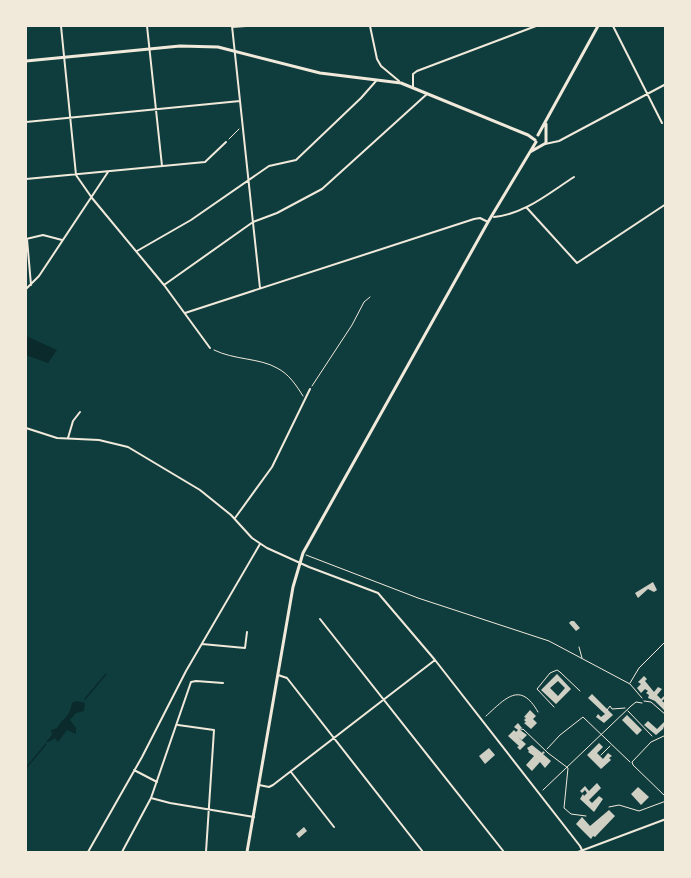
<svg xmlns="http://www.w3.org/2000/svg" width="691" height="878" font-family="'Work Sans',sans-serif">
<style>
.water{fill:#0a2a2b}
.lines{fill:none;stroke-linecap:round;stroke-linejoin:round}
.stream{stroke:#0a2a2b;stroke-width:1.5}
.building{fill:#cfcfc3;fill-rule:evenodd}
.path{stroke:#f1e9da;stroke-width:1}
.service{stroke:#f1e9da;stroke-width:1}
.minor{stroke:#f1e9da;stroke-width:2}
.tertiary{stroke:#f1e9da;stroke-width:3}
</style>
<rect width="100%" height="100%" fill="#0f3d3e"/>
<path class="water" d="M26,336L57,350L48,363L26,355Z
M76,701L85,703L84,711L76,713L70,720L76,728V734L67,730L58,742L55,738L49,742H46L52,735L51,730L57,728C63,717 69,719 72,703Z"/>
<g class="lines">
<path class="stream" d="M85,699L106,674
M26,768L46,744"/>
</g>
<path class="building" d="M653,582L657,590L654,592L648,589L638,598L635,593Z
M571,621H574L580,628L576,631L569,623Z
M557,674L571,689L556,704L541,690ZM558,681L565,688L558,696L550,688Z
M644,676L647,679L645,681L654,692L658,687L662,689L657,695L661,699L666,694V697L662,701L666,704V712L655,701L648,698L649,695L646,693L648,691L645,689L641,693L637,688L641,684L638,682Z
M592,694L613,715L604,723L596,717L598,714L601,717L605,714L588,698Z
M530,710L536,716L533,719L537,723L531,729L524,723L526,722L524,720L526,718L524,717Z
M627,715L642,730L637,735L622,720Z
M666,720L663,729L656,735L644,725L648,721L657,729Z
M518,723L522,728L520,730L527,735L522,740L518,737L526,744L520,750L517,747L519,746L508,736L514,730L516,732L518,730L514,727Z
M599,743L603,747L597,753L603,759L608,753L612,756L609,758L611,760L601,769L587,755Z
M532,745L542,753L543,751L545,753L543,754L551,761L545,768L540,762L532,771L526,765L534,756L528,752L529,751L527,748Z
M489,748L495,755L485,764L479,756Z
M597,783L601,788L589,800L592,803L599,796L603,799L594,812L580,799L583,794L584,796L587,793L585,790L582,793L580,791L585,786L589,791Z
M638,787L649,797L641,805L631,794Z
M609,810L615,816L595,837L593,836L591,839L576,824L582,817L590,826Z
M304,827L307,831L299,838L296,834Z"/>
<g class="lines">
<path class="path" d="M229,139L239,129
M214,350C234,360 260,358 277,368C289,374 296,385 303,396
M312,386L352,325L364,302L370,297
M306,555L418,598L549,641L630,684L642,698
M579,647L582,658
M630,683L639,668L666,641
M554,707L537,689L550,673L557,670L560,672L580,691
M607,710L610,706L612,709L625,708
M628,711L652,736
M486,716C505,699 520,680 538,712
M521,730L523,729L548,753L568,768L564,808L571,814L586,816
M547,749L560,735L583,717L630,762
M601,755L610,746
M543,790L631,706L636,702L642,703
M609,807L619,805L639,811L666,801"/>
<path class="service" d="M644,701L651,702L666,715
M666,716V719
M666,735L651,742L632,762L633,765L666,797"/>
<path class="minor" d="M61,26L76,175L92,198L164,285L210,348
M147,26L162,166
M232,26L260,288
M370,26L377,59L381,66L399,81
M613,26L662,123
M232,27L246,26
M413,88V74L417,71L536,26
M26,122L240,101
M545,144L559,141L666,84
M26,179L205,162L226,142
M527,208L577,263L666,204
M494,217C525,214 549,193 574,177
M26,239L43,235L62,240
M27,239L31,285
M137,251L191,220L269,166L296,160L361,98L376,81
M164,285L253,222L277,213L322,189L427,94
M26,289L39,276L108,172
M185,313L474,219L480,218L488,222
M26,428L57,438L99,440L128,447L200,490L231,515L252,538L267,548L309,567L378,593L435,660L580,846L583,852
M68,438L73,421L80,412
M235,518L272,467L310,389
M320,619L504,852
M202,644L245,648L247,632
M278,675L287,678L423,852
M178,725L214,730L206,852
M134,770L157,782
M291,772L334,827
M259,785L269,787L273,785L435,660
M151,798L170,803L254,817
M88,852L142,757L186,671L260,544
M122,852L151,798L191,682L196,681L223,683
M578,852L666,819"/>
<path class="tertiary" d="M26,61L180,46L218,47L320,73L401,83L528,135L535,140
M538,135L598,26
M530,152L546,143V124
M247,852L293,587L303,553L488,222L536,142"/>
</g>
<rect width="691" height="878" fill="none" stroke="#f1e9da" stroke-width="54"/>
</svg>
